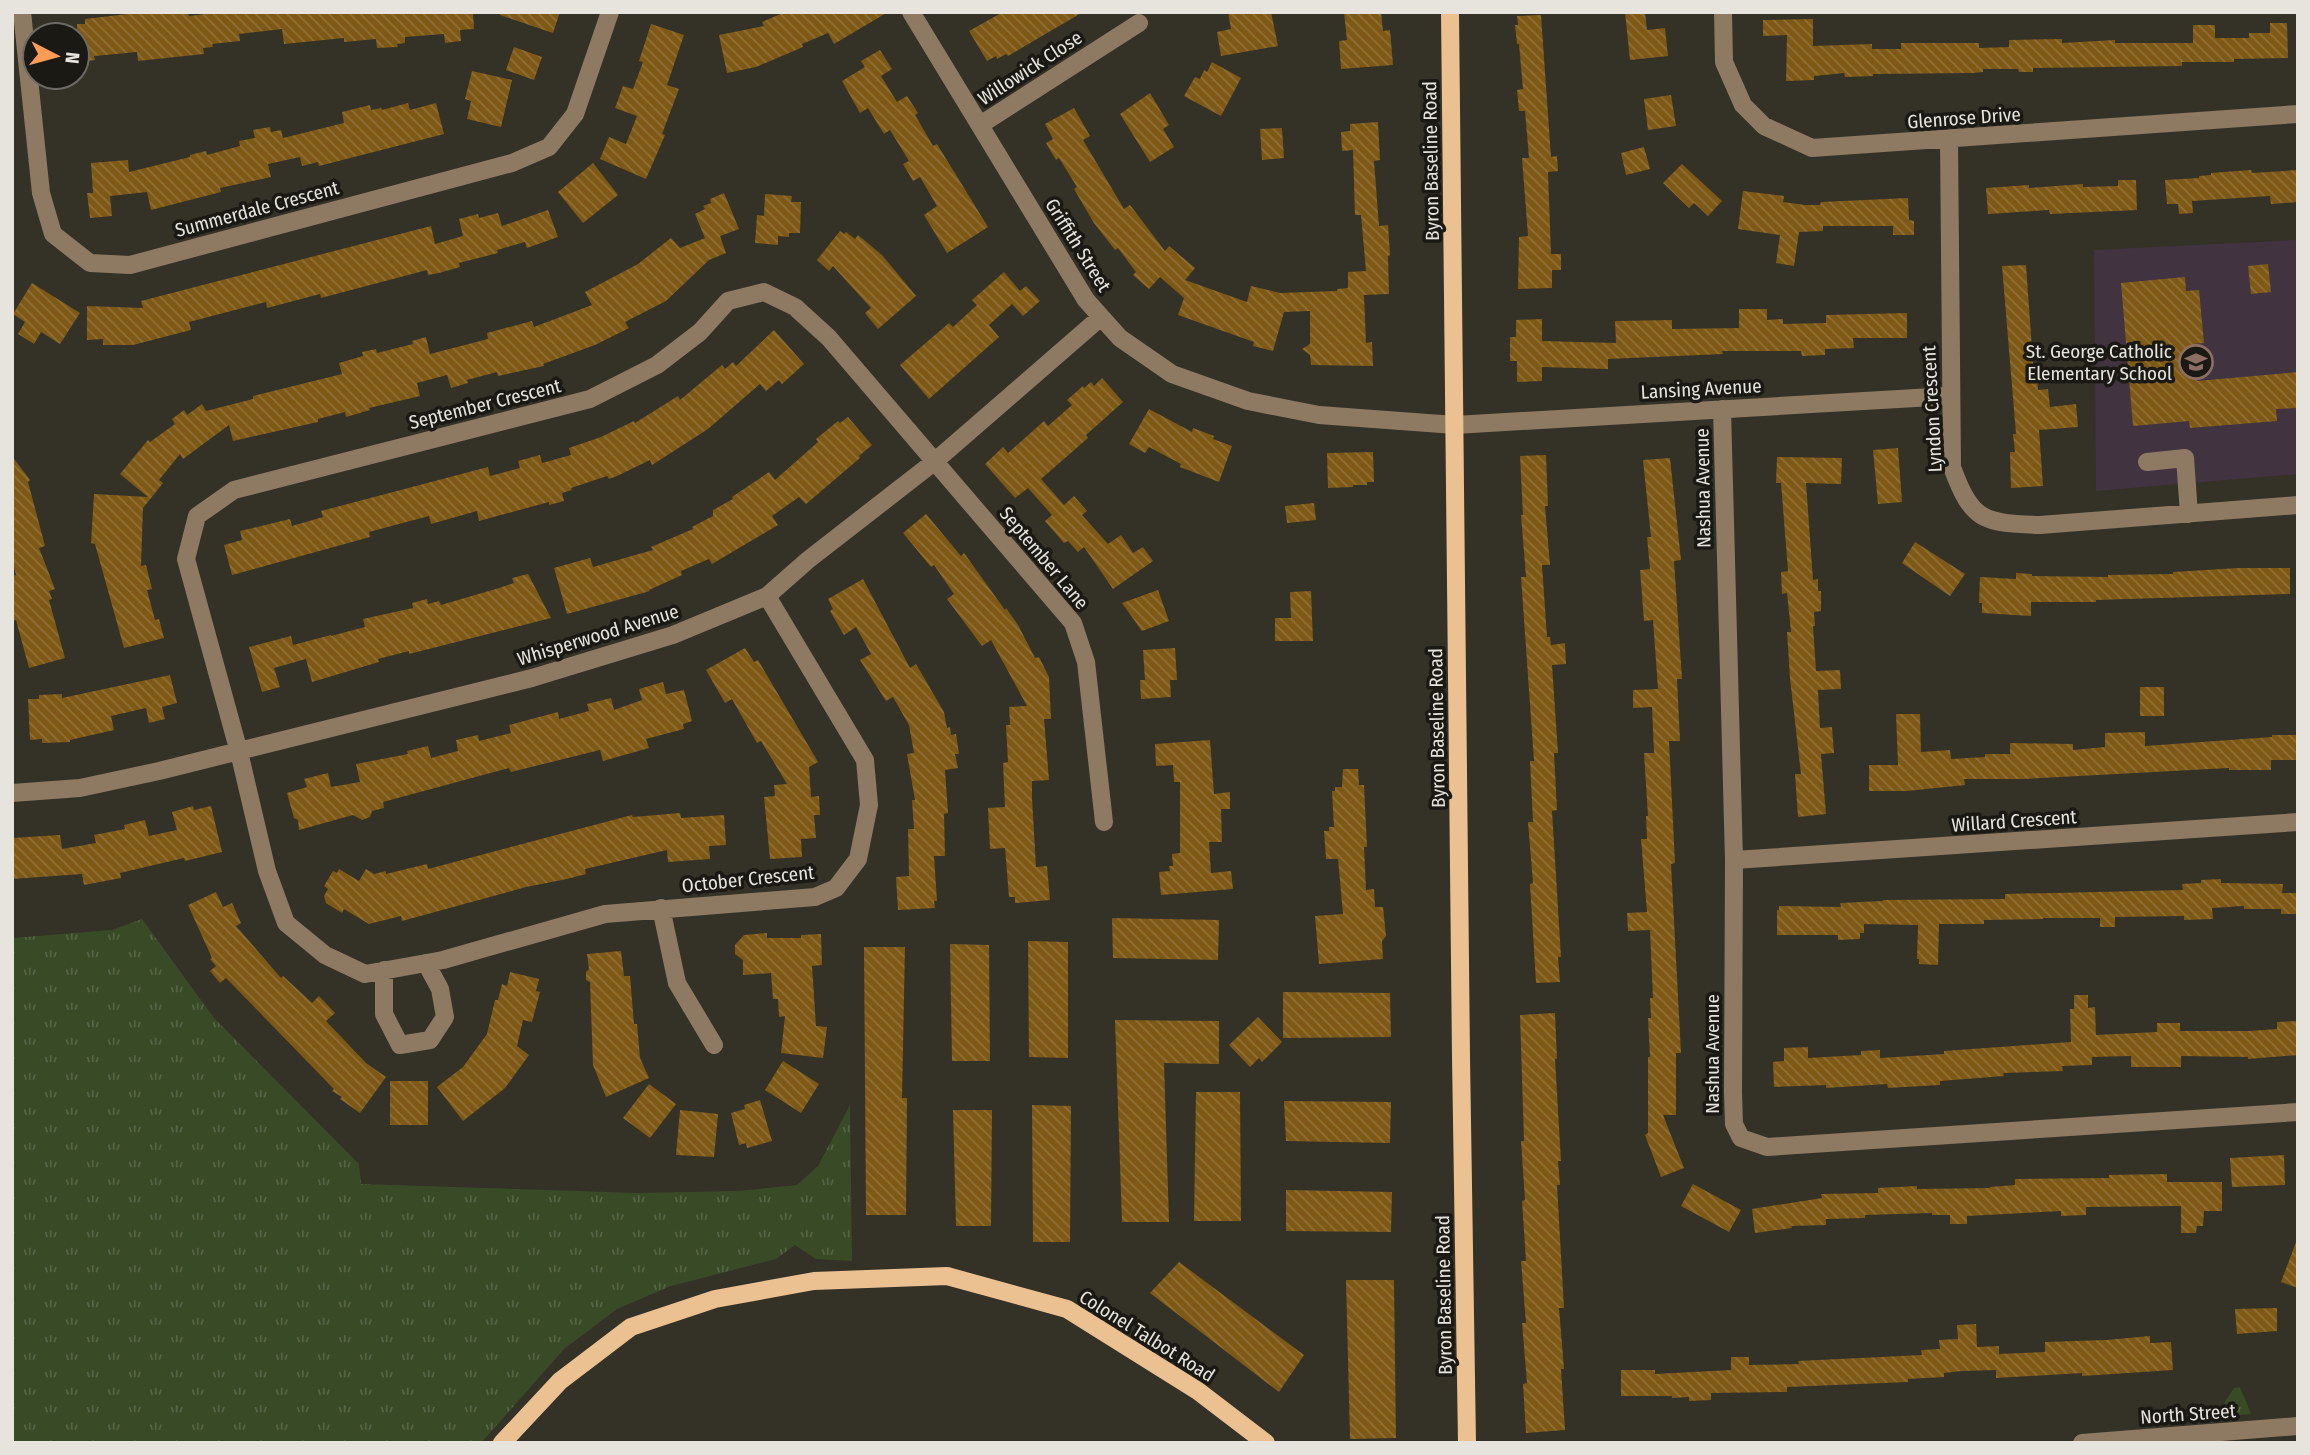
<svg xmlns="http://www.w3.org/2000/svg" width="2310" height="1455" font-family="'Fira Sans Condensed',sans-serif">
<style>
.education{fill:#423341}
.grass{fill:url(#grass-tufts)}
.building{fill:url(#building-back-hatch)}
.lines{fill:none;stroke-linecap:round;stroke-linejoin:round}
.minor{stroke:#8e7a63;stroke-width:18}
.major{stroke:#ecc191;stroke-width:18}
.labels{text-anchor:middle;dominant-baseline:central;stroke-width:7;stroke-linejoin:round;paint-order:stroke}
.street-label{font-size:19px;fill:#e6e4dd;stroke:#1a1914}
.poi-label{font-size:19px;fill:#e6e4dd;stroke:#1a1914;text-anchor:end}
</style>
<defs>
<pattern id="grass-tufts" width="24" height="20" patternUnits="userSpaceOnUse" patternTransform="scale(1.75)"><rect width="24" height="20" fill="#394a27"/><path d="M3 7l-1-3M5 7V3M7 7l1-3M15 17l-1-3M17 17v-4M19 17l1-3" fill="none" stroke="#566446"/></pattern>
<pattern id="building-back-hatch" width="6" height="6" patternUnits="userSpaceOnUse" patternTransform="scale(1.75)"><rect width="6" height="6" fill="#7e5815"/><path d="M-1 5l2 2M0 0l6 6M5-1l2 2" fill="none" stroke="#907037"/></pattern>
</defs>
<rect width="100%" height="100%" fill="#343127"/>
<path class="education" d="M2298,240V474L2096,491L2094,250Z"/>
<path class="grass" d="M142,919L214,1018L359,1164L361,1184L638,1193L739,1191L797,1185L818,1166L850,1105L852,1261L816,1259L795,1245L776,1259L671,1286L617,1309L564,1349L481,1443H12V938L112,930Z
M2240,1387L2251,1414L2215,1417L2234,1388Z"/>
<path class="building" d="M144,12H188L189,16L221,12H293V14L311,12H473L474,29L460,30L461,41L445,43L444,34L405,37V43L397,44L398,47L377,48L376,39L344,42V38L284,44L282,29L239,34L240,41L212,44L213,47L203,48L204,54L138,61L137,52L94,56L95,60L80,62V58H77V24H85V19Z
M500,12H560L553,33L500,15Z
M785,12H888L834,44L828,33L802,44L803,47L756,67L727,73L719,35L764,26L762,22Z
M1003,12H1083L1008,56L1006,54L997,59L996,56L987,61L969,31Z
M1228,12H1271L1278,46L1221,56L1217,32L1231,29Z
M1344,12H1381L1383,31L1390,30L1393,65L1341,69L1339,41L1347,40Z
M1625,12H1645L1647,30L1665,28L1668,56L1630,60Z
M1541,15L1551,157L1557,156L1558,171L1548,172L1551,254H1561V270H1552V288L1518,289L1519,237L1528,236L1522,158H1529L1525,111H1519L1517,90L1523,89L1519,44H1517L1515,25H1518L1517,16Z
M1813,19V46L1872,44V49H1901V43H1979V48L2009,47V40L2062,39V43L2115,40V43H2193V25H2215V38H2249V33H2270V23H2287L2288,58L2234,59V62H2182V66L2033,68V72H2019L2018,69H1983V72L1973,73L1873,74V76L1845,77L1844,73L1814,76V80L1786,81L1787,35L1763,36V20Z
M651,24L684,35L667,85L679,89L662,134L665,135L646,179L600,159L609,137L626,144L637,116L615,108L623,86L633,89L643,62L639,61Z
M514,47L542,57L534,80L506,70Z
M880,50L892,69L881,76L897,102L907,96L918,113L915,115L933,146L937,144L988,227L947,253L924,215L937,206L920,177L913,181L903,164L909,161L890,130L884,134L868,108L860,113L842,81L865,67L861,61Z
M1212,62L1241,78L1221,116L1184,96L1195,77L1200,79L1204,70L1207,72Z
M472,71L512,80L501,127L467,119L471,101L465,99Z
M1150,93L1169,125L1163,129L1174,147L1150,162L1120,114Z
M1671,95L1676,126L1648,130L1644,99Z
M408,103L410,110L436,103L444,134L319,166L318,162L302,166L300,157L268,164L271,177L220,188L221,192L151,210L147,192L110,196L112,216L90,218L87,193H93L91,163L128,160L129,172L190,157V155L206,151L207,155L240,146L239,141L255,138L253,130L270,127L271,132L281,130L283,138L344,123L342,112L370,105L371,110L381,108L382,110Z
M1074,108L1090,136L1083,140L1124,209L1130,205L1165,251L1169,246L1195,268L1185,280L1247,302L1251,286L1280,293L1337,291V289L1348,288V272L1366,271L1361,215H1355L1353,150L1342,151L1341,132L1350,131V124L1378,122L1380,160L1374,161L1379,226L1388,225L1390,255L1388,256L1389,294L1364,295L1366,343L1372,342L1373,366L1311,365L1310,355L1302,349L1310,344V311L1284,312L1273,351L1253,346L1254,342L1178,315L1184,298L1160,277L1149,289L1133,275L1136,272L1118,248L1115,250L1094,223L1074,189L1077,187L1059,158L1056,160L1046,143L1053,139L1045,124Z
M1282,128L1284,158L1262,160L1260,129Z
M1644,147L1650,169L1626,175L1621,153Z
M593,163L618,195L583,223L558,192Z
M1682,164L1722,201L1708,216L1694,203L1689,208L1663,183Z
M2251,170L2252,173L2298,170V202L2271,204L2270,196L2192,201L2193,213L2179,214L2178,204H2167L2165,180L2199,178V176L2211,175V173Z
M2118,180H2136L2137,210L2050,214L2049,210L1988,214L1986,188L2029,185V188L2083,184V187L2118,186Z
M1743,191L1784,196L1783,202L1805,205H1820L1821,202L1908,198L1909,220L1914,221V235H1893V226H1823V231L1799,232L1794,266L1776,263L1780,235L1738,229Z
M724,193L739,229L720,236L726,253L709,260L666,301L625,322L629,328L595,345L543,364L544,366L498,376L497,372L467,380L468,383L451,388L447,375L417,383L420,396L369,408L370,410L346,417L345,412L318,419V422L233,441L229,425L183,459L180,454L159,480L163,483L143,508L141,566L146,565L152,589L147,590L155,620L159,619L164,638L124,648L95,544L91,543L94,494L148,497L120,474L148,440L150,442L175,424L172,419L184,410L187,415L202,404L206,411L253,399V396L342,374L339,363L363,356L362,352L376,349L377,353L413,344L412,341L426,337L430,354L488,339L487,333L532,321L534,327L592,305L585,292L638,264L671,238L680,248L705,238L695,214L705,209L703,206L711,203L710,199Z
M765,194L792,196L791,202H801L800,233H789V237L778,236V245L755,243L757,215L764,216Z
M548,210L558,237L527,248L525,242L497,250L498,253L459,263L460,267L439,273L428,275L427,270L321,298L320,294L267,308L266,302L189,322L191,330L133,345H103V339L87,340V306L143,308L141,301L431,226L435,244L463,236L459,219L478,214L479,218L498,213L502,226Z
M840,231L844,234L846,232L855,239L858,235L882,255L916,296L878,329L865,313L871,308L833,266L829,271L817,260Z
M2268,264L2271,292L2251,294L2248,266Z
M2026,265L2034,377L2037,376L2038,390L2048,389L2050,407L2076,404L2078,427L2039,430L2043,486L2011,488L2010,452H2015L2013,434H2016L2002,266Z
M1004,272L1020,291L1026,286L1040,301L1023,316L1012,304L989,325L999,337L929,399L900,365L949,323L953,327L977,305L972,300Z
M2185,277L2186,291L2199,290L2204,343L2194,344L2197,381L2298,372V408L2276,409L2277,421L2190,428L2189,421L2133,426L2121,283Z
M32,283L80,313L60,344L41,332L34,344L18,334L25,322L13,314Z
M1739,309H1767V320L1783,319V324L1826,323V315L1907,313V338H1853L1854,348L1825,349V355L1802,356L1801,351H1722L1723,354L1608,359V369L1542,367V381L1517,382V361H1510V337H1516V320L1542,319V341L1616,343L1615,321L1672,320V329L1739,328Z
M774,330L804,364L782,384L779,380L766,391L760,384L708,429L652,465L650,460L617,476L609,479L607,476L571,488L572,490L562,493L564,501L549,505V502L479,521L477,511L431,524L429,516L369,532L370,537L232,575L224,545L242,540L240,531L290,519L292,526L323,517L321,511L488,467L490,476L520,468L518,461L540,455L542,463L571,455L569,448L601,437L634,421L635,423L678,396L680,400L722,365L725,369L733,362L736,366Z
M1102,378L1123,402L1086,435L1088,438L1041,479L1064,505L1074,496L1087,511L1082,515L1108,544L1121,535L1133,553L1143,547L1153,561L1113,589L1084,547L1078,552L1068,541L1064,543L1045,521L1052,515L1028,488L1015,498L985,464L1003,447L1008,453L1044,421L1048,426L1072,405L1067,400L1083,386L1084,388L1091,382L1094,386Z
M1149,409L1192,432L1193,428L1214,436L1213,439L1232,446L1219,482L1180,467L1181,464L1149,447L1145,453L1129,444Z
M848,417L872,445L859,456L860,458L806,504L799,497L772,516L778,525L712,564L709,559L681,571L682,575L649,590L650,591L567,614L554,568L590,558L593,567L653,550L651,547L693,529L692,527L713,516V510L733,499L732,497L769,472L775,480L818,442L816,439L838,421L840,423Z
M1898,448L1902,502L1878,504L1873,450Z
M1373,452L1374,482H1367V485H1353V487L1328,488L1327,453Z
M1546,455L1548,506H1545L1550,565H1542L1547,637H1550L1551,645L1565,643L1566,664L1552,665L1558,753H1554L1557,810L1552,811L1561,957H1558L1560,982L1536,983L1530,884L1533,883L1528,822H1533L1530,761H1534L1521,577H1526L1521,515H1523L1520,456Z
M12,456L30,480L28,482L45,546L39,548L55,589L49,591L52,599L49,600L65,658L29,668L16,620L12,621V576L16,575L12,559Z
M1777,457L1842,458L1841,484L1806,483L1813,580L1818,579V591H1821V611L1814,612L1815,626H1813L1816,671L1840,670L1841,689L1818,690L1820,728L1832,727L1834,753L1821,754L1826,814L1798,817L1795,774H1801L1790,678L1787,632H1791L1787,593L1782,594L1781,572L1788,571L1781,483H1776Z
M1670,458L1681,560L1674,561L1682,679H1677L1680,741H1669L1675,863L1671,864L1681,1053H1676V1115H1663L1684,1168L1661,1177L1645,1135L1648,1133V1057H1650L1648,1018H1651L1650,998H1653L1650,930L1628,931L1627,913L1647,912L1641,839H1647L1646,816H1648L1644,753H1654L1652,707L1633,708V690L1658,689L1653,620L1644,621L1640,570L1650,569L1647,537H1651L1643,460Z
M1314,503L1316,520L1287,523L1285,506Z
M926,514L961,556L964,553L1005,610L1006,608L1018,625L1035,658L1039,657L1049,677L1051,719H1044L1049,780L1032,781V798L1036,867L1047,866L1050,900L1015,903V897H1009L1005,848L990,849L988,808L1005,807L1003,763L1008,762L1006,725H1010L1009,707L1027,706L991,640L982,646L947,599L954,594L934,565L931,567L903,533Z
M1915,542L1965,574L1950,596L1902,563Z
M2238,568H2290V594L2096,600V602H2031V616L1982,613V603H1979L1980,577L2016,579V573L2032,574V576L2108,577V575L2173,574V572Z
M528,574L551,618L409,654V651L378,659L379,662L312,682L306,659L274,668L280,687L262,692L249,647L291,636L293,645L331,635V636L365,627L363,619L413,608L412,603L427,599L428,604L439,601L441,605L499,588L514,583L512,578Z
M863,579L910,668L916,664L944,712L947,728L950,727L951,735L956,734L959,754H955L958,768L945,770L948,813L944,814L945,856H934L937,901H934L935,908L898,910L896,877L909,876L908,829H914L912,800H915L907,754L914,753L909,725L893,697L886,701L860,660L871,654L856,627L844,635L830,611L833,609L828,599Z
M1158,590L1169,621L1142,631L1122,603Z
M1311,591L1313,641H1275V618H1291L1290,592Z
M745,648L754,662L758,660L818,762L809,767L811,797L819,796L820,815H814L816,838L801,839L802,857L770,859L764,797L775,796L774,785L787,784L761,741L757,743L732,699L725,703L706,670Z
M1175,648L1177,680H1170L1171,697L1141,699L1140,680H1145L1143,650Z
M170,675L177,703L162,707L165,719L149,723L146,708L111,716L114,730L70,740V742L42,743V739L30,740L28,699H39V695L62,694V698Z
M663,682L666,694L684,690L692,721L683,724L684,729L646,739L649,748L603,761L600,750L511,772L509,768L383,802L384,808L372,811L370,817L362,820L353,815L299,830L298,820L294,818L287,793L307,787L304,779L328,773L331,787L360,782L356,764L408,754L407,751L428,746L431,758L458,751L456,740L478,735L479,741L511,733L509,725L558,712L559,719L589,711L587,704L611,698L614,710L642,700L639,689Z
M2140,687H2164V716H2140Z
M1896,714H1920L1921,752L1950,750L1951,759L1985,757V754H2010V743L2073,744V750L2105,747V733L2145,732V746L2272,737V735H2298V760H2271V770H2229V768L2023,779H1964L1965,785L1907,791H1869V765H1898Z
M1210,740L1214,794L1230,792V809H1221L1222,842H1209L1211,873L1231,871L1233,889L1161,895L1159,872L1170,871L1169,866H1173L1172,854L1180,853V782H1174L1173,765L1156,766L1155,744Z
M1343,769H1358L1359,785H1364L1367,847H1364L1366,890L1374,889L1375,907H1383L1386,936L1382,941L1383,959L1319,964L1315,916L1343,914L1338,859H1326L1324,831H1329V827H1334L1332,791H1335V787H1342Z
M193,806L194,810L211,806L222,852L185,861L184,858L120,873L121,878L84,885L82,874L12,879V838L60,835L62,849L96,843L94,835L125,829L124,825L145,820L149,836L177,830L172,812Z
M680,813L681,818L724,815L726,845L709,846L710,859L668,862L667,850L585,869L586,874L567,879L526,887L402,921L401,916L369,924L344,909L342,913L326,903L324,896L328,889L324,886L333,871L337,873L339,869L359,881L366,869L374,874L386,871V874L427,864L428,869L632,815L633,817Z
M2221,879V883L2283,884L2282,893H2296V914H2281V909H2244V906L2212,908L2213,919L2184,920V916L2115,917V927H2100V918H2043V919L1984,920V924H1939L1938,965L1919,964V959H1917L1918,925L1864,924V933H1860V939L1838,940V935H1777V910H1779V906L1841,907L1840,903L1883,901V900L2005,899V894L2183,890L2182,884L2201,883V880Z
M216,892L223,907L232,903L241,923L236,926L281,978L283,976L312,1003L319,996L335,1013L326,1021L366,1063L386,1077L360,1113L340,1099L342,1097L332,1091L334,1089L226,978L220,983L210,971L216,966L210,959L212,958L188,905Z
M1112,918L1219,920L1218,960L1113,958Z
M767,933V938H801V935L821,934L822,965L812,966L816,1026L827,1027L823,1058L781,1053L785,1016L779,1017L778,999H773L771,973L743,975V960L735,954V945L744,935Z
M1028,941L1068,942V1058L1029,1057Z
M950,944L989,945L990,1061H952Z
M864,947H905L902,1098H907L906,1215H866Z
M621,951L624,976H630L634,1024H637L640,1058L649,1078L606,1097L593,1065L590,982L586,980V972L589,969L587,954Z
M510,972L539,979L536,991L540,992L532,1022L523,1020L517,1046L529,1055L505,1088L463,1121L437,1087L463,1067L487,1034L495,1000H498L502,984L507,986Z
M1283,992L1390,993L1391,1037L1283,1038Z
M2074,995H2088V1008L2095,1007L2096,1035L2157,1032V1023H2180V1031H2249L2277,1029V1022L2298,1021V1055L2248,1059V1057L2181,1056V1067H2131V1056L2092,1057V1065L2062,1066L2063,1071L2003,1073L2004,1076L1940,1081V1085L1888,1088L1887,1084L1826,1088V1085L1774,1087L1773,1062L1784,1061V1048L1808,1047V1058L1861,1055V1051L1880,1050V1058L1944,1054V1051L2071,1042L2070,1009H2074Z
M1555,1013L1557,1059H1555L1561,1161H1558L1560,1185H1557L1564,1308H1559L1564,1369H1561L1565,1430L1526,1433L1523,1384L1527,1383L1522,1323H1526L1521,1261H1526L1522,1201L1525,1200L1521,1141H1524L1520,1015Z
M1258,1017L1282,1042L1262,1062L1259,1058L1250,1067L1229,1045Z
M1115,1020L1219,1021V1064L1164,1063L1169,1222H1122Z
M783,1061L819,1084L801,1113L765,1090Z
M390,1081H428V1125H390Z
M649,1084L676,1104L650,1138L623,1118Z
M1196,1092H1240L1241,1221H1194Z
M760,1100L772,1141L747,1148L746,1143L739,1145L731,1113L745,1109L744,1105Z
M1284,1101L1391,1102L1390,1143L1286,1141Z
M1032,1105L1071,1106L1070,1242H1033Z
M680,1110L718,1114L714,1157L676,1155Z
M953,1110H992L991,1226H956Z
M2284,1155L2285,1185L2232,1187L2230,1158Z
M2167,1174V1182H2222V1211H2204L2203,1226H2197L2196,1233H2181V1206L2086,1207V1215L2061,1216V1211L1967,1216V1224H1950V1215H1932V1213L1865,1215V1218L1826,1219V1225L1791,1226L1792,1228L1755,1233L1752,1209L1822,1198L1821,1194L1878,1193V1188L1917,1186V1189L1990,1188V1187L2015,1185V1179L2109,1178V1175Z
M1693,1184L1741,1210L1729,1232L1681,1206Z
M1286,1190L1392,1192L1391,1232L1286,1231Z
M2296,1242H2298V1288L2281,1282Z
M1179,1262L1304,1355L1279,1392L1150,1293Z
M1346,1280H1394L1396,1438L1350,1439Z
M2277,1308V1331L2237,1334L2235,1309Z
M1976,1324L1977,1347L1999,1346V1354L2045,1352V1342L2106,1340L2150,1336V1343L2171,1342L2173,1370L2082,1376V1373L1996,1378V1370L1962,1371L1944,1373V1377L1908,1379V1382L1787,1387V1392L1711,1393V1400L1689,1401V1397L1672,1398V1396H1621V1370H1655V1374L1731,1370V1357H1749V1365L1799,1364L1798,1361L1922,1355L1921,1350L1940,1349L1939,1340L1958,1339L1957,1325Z"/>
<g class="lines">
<path class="minor" d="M22,12L41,193L53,234L90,263L130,265L512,163L549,147L575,114L610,12
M911,12L1086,300L1120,338L1172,374L1248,401L1319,415L1455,425L1950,396
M1723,12L1724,62L1743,105L1764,126L1812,148L2298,114
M980,125L1139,23
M1949,140L1952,467C1972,522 1984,523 2040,525L2298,505
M1722,409L1734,860L1733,1092L1734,1124L1741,1138L1767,1147L2298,1112
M2147,462L2185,458L2189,514
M767,596L865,760L869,805L858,859L836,888L815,897L605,914L443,960L365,974L325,955L286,923L267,871L239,752L186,559L197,516L234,490L590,399L657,365L700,332L728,301L764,292L795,307L829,338L1073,623L1086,662L1104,822
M12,793L80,788L159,771L532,678L673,635L767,596L808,560L934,462L1101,317
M1734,860L2298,822
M661,908L677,983L714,1045
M384,970V1014L400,1045L430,1040L445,1017L440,989L426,963
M2082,1443L2298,1426"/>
<path class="major" d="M1450,12L1461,1057L1467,1443
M502,1443L560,1381L631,1327L715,1299L814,1281L947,1276L1067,1309L1198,1391L1266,1443"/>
</g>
<defs>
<g id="school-ring" transform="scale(1.75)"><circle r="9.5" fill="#1a1914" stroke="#8d6e63" stroke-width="1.5"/><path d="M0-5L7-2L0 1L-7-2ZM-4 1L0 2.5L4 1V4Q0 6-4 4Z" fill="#8d6e63"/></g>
</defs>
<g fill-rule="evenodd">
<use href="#school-ring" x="2196" y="362"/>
</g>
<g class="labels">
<g class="street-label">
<text transform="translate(1030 68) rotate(-33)">Willowick Close</text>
<text transform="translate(1964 118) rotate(-4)">Glenrose Drive</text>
<text transform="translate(1431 161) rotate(-91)">Byron Baseline Road</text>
<text transform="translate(257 209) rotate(-15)">Summerdale Crescent</text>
<text transform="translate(1078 245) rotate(58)">Griffith Street</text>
<text transform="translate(1701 389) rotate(-3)">Lansing Avenue</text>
<text transform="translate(485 404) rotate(-14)">September Crescent</text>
<text transform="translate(1932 409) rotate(-93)">Lyndon Crescent</text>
<text transform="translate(1703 488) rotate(-91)">Nashua Avenue</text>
<text transform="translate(1044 558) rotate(50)">September Lane</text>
<text transform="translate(598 635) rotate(-17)">Whisperwood Avenue</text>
<text transform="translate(1437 728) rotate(-91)">Byron Baseline Road</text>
<text transform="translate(2014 821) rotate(-4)">Willard Crescent</text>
<text transform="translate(748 879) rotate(-6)">October Crescent</text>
<text transform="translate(1712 1054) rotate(-90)">Nashua Avenue</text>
<text transform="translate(1444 1295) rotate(-91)">Byron Baseline Road</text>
<text transform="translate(1147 1336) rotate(32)">Colonel Talbot Road</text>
<text transform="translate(2188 1414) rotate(-4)">North Street</text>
</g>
<g class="poi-label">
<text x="2172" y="351">St. George Catholic<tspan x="2172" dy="22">Elementary School</tspan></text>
</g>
</g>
<rect width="2310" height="1455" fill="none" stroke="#e6e4dd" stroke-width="28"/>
<g transform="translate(56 56) rotate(96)"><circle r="33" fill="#1a1914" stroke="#6c6a64" stroke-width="2"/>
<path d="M0-5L12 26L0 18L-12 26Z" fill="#fd9c57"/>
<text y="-10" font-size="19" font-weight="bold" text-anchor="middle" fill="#e6e4dd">N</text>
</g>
</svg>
